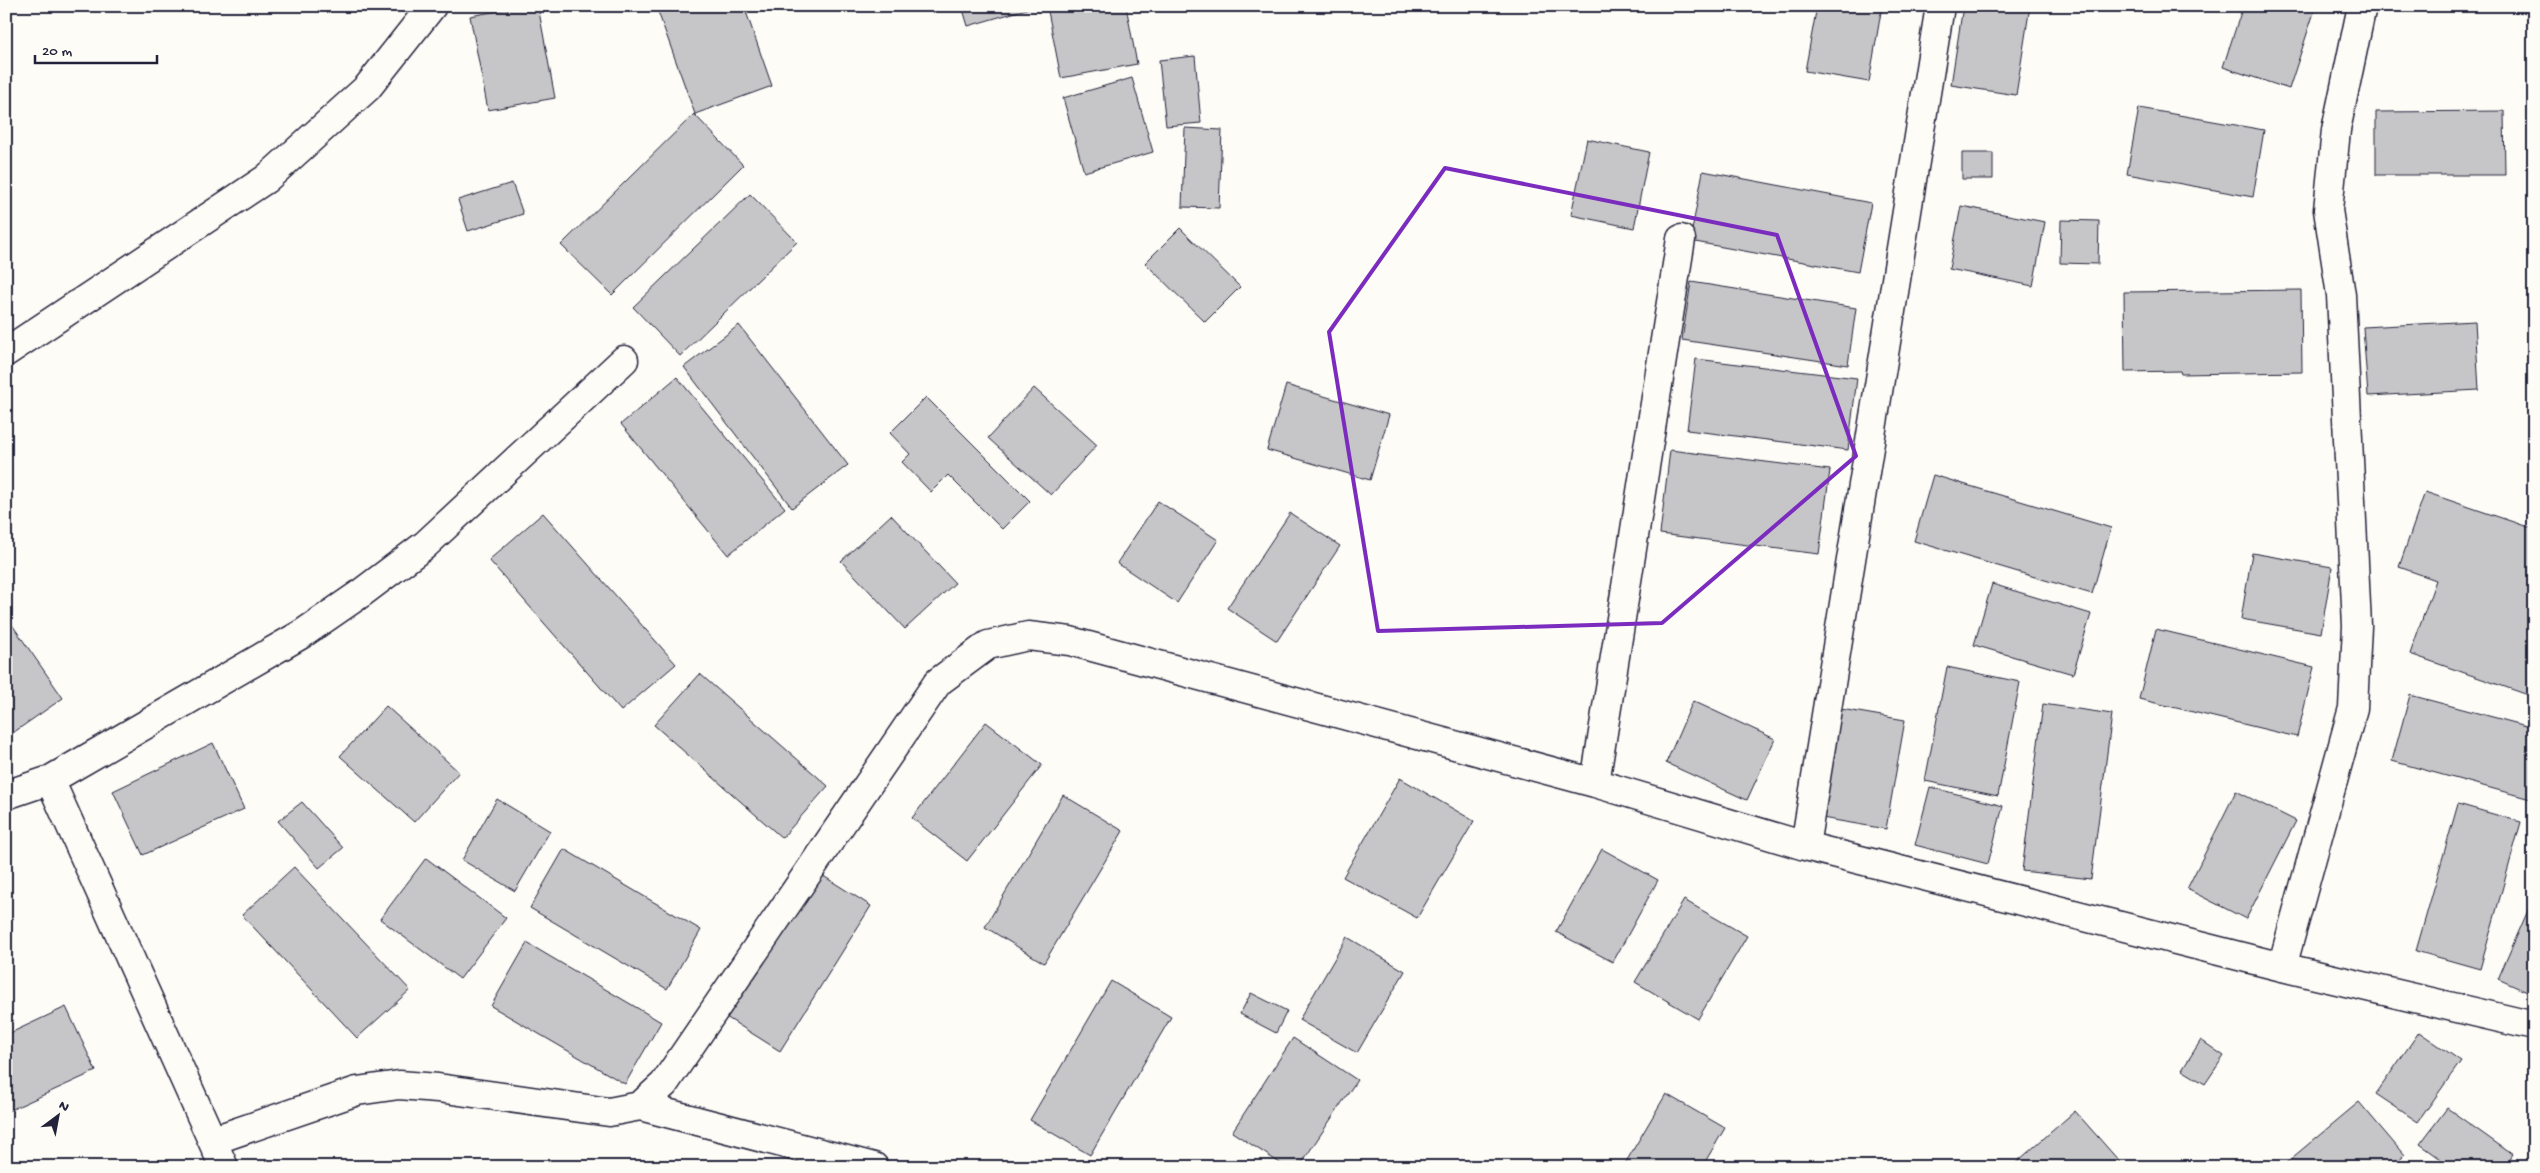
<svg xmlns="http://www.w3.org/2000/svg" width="2540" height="1173" font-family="'Gochi Hand',sans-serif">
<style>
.building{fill:#c6c6c8;stroke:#22223b}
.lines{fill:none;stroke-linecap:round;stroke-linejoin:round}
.street-casing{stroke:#22223b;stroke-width:31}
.street{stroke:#fdfcf7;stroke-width:28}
.marked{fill:none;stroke:#7b2cbf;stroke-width:4;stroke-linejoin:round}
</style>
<rect width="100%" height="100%" fill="#fdfcf7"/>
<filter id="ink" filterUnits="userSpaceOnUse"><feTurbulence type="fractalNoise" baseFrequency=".02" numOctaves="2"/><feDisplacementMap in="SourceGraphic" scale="10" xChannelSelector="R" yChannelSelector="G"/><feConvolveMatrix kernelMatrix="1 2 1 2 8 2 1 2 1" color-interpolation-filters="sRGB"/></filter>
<g filter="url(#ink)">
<path class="building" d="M526,6H538L555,98L488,110L470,16Z
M656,6H744L772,86L695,114Z
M962,6H1030V8L968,26Z
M1047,6H1126L1137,64L1061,78Z
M1817,6H1882L1869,82L1805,71Z
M1963,6H2030L2016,95L1951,85Z
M2243,6H2316L2289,89L2223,67Z
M1195,56L1201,123L1166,126L1159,60Z
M1132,78L1153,152L1084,172L1063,98Z
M2139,108L2264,130L2253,197L2127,174Z
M2504,111L2505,175H2376V112Z
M694,114L743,165L612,295L561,245Z
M1185,128L1222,130L1219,208L1182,207Z
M1587,139L1649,152L1634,228L1571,215Z
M1962,153H1993V179H1962Z
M1703,171L1871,203L1858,272L1690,241Z
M512,183L523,214L468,231L458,200Z
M750,194L797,242L680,356L633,307Z
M1961,206L2045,222L2033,286L1949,269Z
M2061,220L2099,221L2098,264L2060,263Z
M1180,228L1240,287L1205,322L1145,263Z
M1691,282L1856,308L1848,365L1682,340Z
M2301,290L2302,372L2181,374L2180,371L2125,372L2124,292Z
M2475,321L2479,390L2368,396L2363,327Z
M739,325L848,465L792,508L684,367Z
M1696,359L1857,378L1848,450L1687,430Z
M677,377L785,508L728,555L621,424Z
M1286,385L1389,415L1370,480L1267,450Z
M1034,388L1097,445L1051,495L988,438Z
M926,397L1030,501L1002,529L948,475L931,492L902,462L910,454L890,433Z
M1670,450L1830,470L1819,554L1660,534Z
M1933,475L2111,528L2092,594L1914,541Z
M2425,492L2534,529V697L2410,654L2436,580L2399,567Z
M1158,501L1218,540L1177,603L1117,563Z
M543,513L676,664L621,711L489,560Z
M1290,513L1340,546L1277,641L1227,608Z
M891,515L955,583L905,629L841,561Z
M2252,553L2332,567L2321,633L2241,619Z
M1992,584L2091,614L2073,674L1974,645Z
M6,616L63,698L7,737L6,735Z
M2156,629L2314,667L2297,737L2139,699Z
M1947,667L2020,682L1998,796L1925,781Z
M700,674L828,786L782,838L654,725Z
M2410,695L2534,728V800L2392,761Z
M1693,701L1775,739L1747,800L1666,763Z
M2043,704L2112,714L2091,879L2022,871Z
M386,706L459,772L414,822L340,756Z
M1841,709L1905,720L1886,829L1822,818Z
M986,722L1042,765L967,861L912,818Z
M213,743L244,809L143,855L113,791Z
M1400,778L1474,821L1417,918L1343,877Z
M1930,787L2003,806L1988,864L1915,845Z
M2236,791L2296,821L2246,919L2187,889Z
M1063,795L1123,831L1044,963L985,927Z
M497,799L550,831L515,891L462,860Z
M302,802L343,848L319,868L278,821Z
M2458,804L2521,822L2480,969L2416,951Z
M564,849L701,930L667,989L530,908Z
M1602,849L1658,880L1613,962L1556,932Z
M426,858L506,918L460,979L380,919Z
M294,867L410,990L357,1038L242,915Z
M817,872L871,906L780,1051L726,1017Z
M2533,899H2534V995L2498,979Z
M1684,900L1747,936L1698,1019L1635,982Z
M1347,937L1405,971L1357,1053L1299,1020Z
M527,943L661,1022L625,1084L491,1006Z
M1111,981L1171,1017L1090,1155L1030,1120Z
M1251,993L1287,1011L1276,1033L1240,1014Z
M66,1007L96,1071L6,1112V1035Z
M2419,1032L2461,1061L2418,1122L2376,1094Z
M1293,1038L1357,1080L1299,1167H1286L1232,1132Z
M2201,1040L2224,1056L2205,1084L2182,1070Z
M1666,1094L1725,1128L1702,1167H1623Z
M2359,1102L2404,1155L2391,1167H2281Z
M2447,1108L2513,1155L2505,1167H2452L2420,1144Z
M2075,1111L2120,1162L2115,1167H2011Z"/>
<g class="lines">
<g class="street-casing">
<path id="street" d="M6,352L266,179L367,88L432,6
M50,780L224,1167
M1595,783L1681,239
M6,795L50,780L302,634L360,594L425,545L624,360
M1805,846L1940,6
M2282,967L2353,708L2357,626L2353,542L2341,295L2328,210L2336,130L2362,6
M640,1106L664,1084L938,682L988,645L1028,636L1070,641L1595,783L1805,846L2282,967L2534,1026
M214,1140L357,1091L399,1085L438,1088L609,1112L640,1106L874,1167"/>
</g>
<use href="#street" class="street"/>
</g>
</g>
<path class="marked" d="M1445,168L1777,235L1856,456L1662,623L1378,631L1329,332Z"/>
<rect width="2540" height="1173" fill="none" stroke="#fdfcf7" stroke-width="25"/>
<rect x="12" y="12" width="2515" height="1148" fill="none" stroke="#22223b" stroke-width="2" filter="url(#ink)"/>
<g transform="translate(58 1116) rotate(32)" stroke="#fdfcf7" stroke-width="4" paint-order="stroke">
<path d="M0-4L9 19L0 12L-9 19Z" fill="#22223b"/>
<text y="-8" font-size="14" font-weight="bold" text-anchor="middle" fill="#22223b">N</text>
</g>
<path d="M35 55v8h122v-8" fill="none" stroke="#22223b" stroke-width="2.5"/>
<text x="42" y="55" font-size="15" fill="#22223b" stroke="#fdfcf7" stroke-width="4" paint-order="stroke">20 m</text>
</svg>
